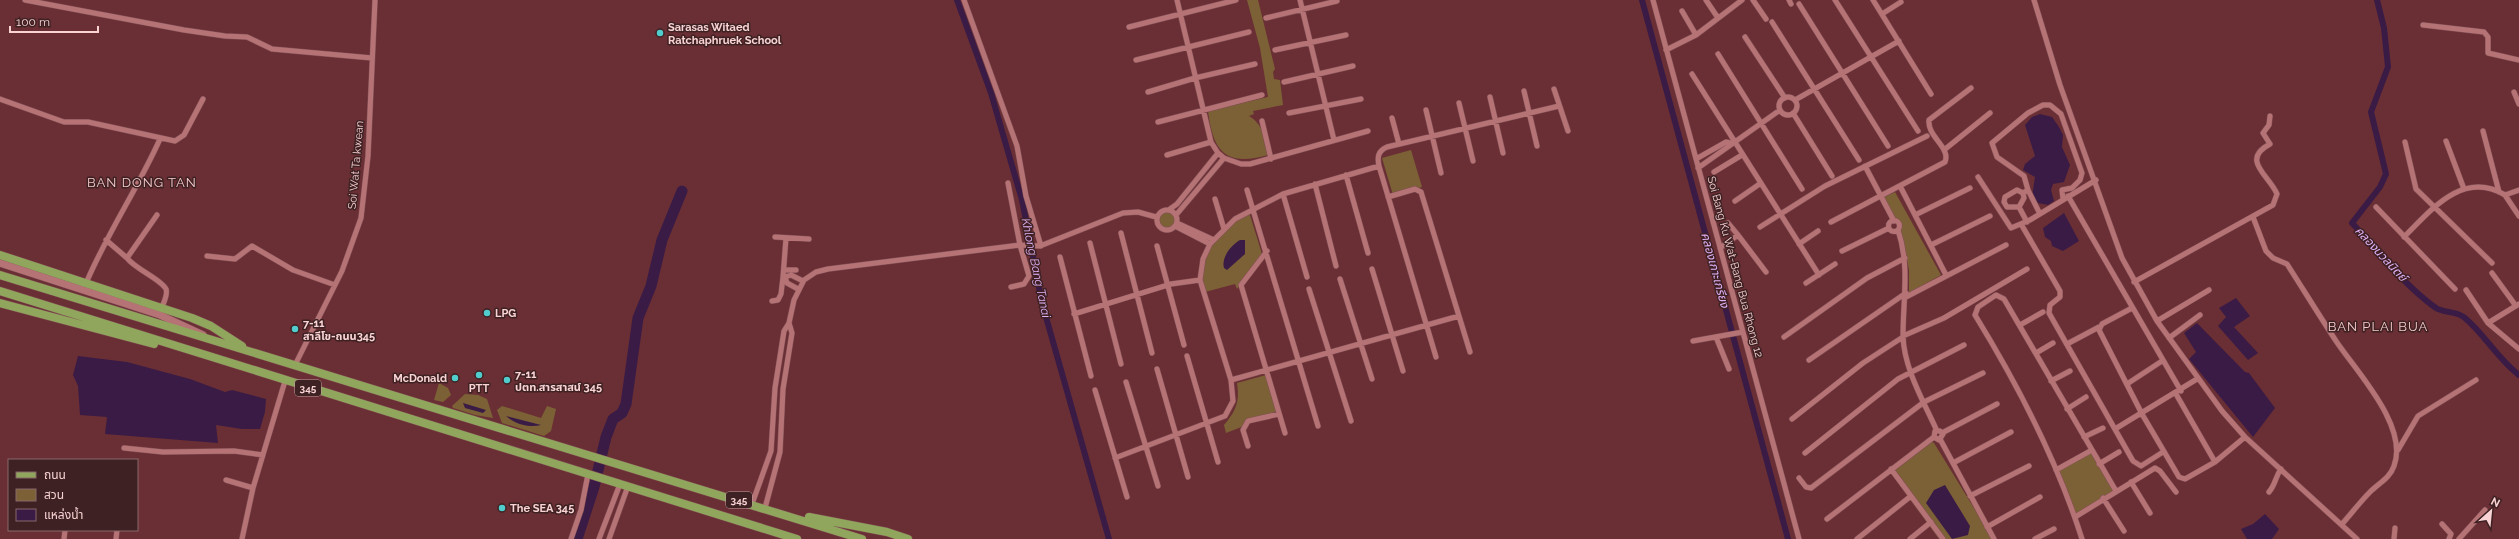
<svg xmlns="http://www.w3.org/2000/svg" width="2519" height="539" font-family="Raleway,'Noto Sans Thai',sans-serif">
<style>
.green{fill:#7d6136}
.water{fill:#3a1b46}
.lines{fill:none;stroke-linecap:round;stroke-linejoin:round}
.canal{stroke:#3a1b46;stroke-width:6}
.river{stroke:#3a1b46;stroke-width:11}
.minor-casing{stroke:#804e53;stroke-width:6}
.secondary-casing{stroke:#804e53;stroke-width:8}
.primary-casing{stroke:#804e53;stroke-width:9}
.minor{stroke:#b57376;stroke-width:5}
.secondary{stroke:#b57376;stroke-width:7}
.primary{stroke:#90a65d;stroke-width:8}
.poi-dot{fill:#52cdce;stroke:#3d2123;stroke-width:1.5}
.labels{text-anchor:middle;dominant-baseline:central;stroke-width:3;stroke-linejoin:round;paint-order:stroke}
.shield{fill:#3d2123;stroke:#c19ea0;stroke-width:1}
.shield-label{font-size:10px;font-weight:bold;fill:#fad4d5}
.poi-label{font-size:11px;font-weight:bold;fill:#fad4d5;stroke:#3d2123;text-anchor:start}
.street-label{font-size:11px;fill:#fad4d5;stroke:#3d2123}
.water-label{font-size:12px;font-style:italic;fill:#e4b0f7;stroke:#3d2123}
.quarter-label{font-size:13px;letter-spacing:1px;fill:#f7cbcc;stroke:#3d2123}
</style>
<rect width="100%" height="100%" fill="#6a2f34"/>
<path class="green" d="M1247,0H1258L1275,69L1273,72L1274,79L1280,80L1283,105L1253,111L1254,114L1249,116C1264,125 1265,139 1268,155C1226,167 1213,152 1208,111L1268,97L1260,48Z
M1411,150L1422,187L1393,195L1382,158Z
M1895,192L1941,275L1909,293V270L1900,227L1893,220L1882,198Z
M1157 220a10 10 0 1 1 20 0a10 10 0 1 1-20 0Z
M1249,212L1263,257L1237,289L1235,284L1205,292C1193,258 1221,228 1249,212Z
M1266,375L1277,413L1226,433L1224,425C1236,411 1240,402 1237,383Z
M439,383L448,388L451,395L443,402L434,400Z
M465,394L478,395L487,399L493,418L475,415L453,408L452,406Z
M502,406L541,418L547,406L556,409L551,431L544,436L502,423L497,410Z
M1930,441L1934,443L1993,539H1939L1890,472Z
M2092,450L2118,494L2077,516L2058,470Z"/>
<path class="water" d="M2040,114L2052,117L2059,127L2063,135L2062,147L2070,165L2064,182L2053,184L2051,190L2054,201L2048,205L2038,203L2032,196L2035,177L2023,170L2025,164L2035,156L2025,125L2032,117Z
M2064,213L2079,241L2063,251L2052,246L2051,241L2045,237L2043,228Z
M1240,240H1245V254L1227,270L1224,268C1221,258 1231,245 1240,240Z
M2236,298L2250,316L2234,327L2258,353L2248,360L2218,326L2226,317L2219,308Z
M2197,323L2245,372L2249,373L2275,408L2253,437L2189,359L2196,352L2184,333Z
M78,356L127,362L190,379L225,392L232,390L266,399L265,412L260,429H242L216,425L218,443L105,434L107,417L80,415L78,386L73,375Z
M463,403L486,410L483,413L465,408Z
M506,416L541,425C529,428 515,424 506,416Z
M1945,485L1970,526L1968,535L1952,539L1926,503L1934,490Z
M2265,514L2279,529L2272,539H2247L2241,529L2253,524Z"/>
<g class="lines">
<path class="canal" d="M957,0L991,93L1022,200L1042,303L1109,539
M1642,0L1788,539
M2377,0L2384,28L2388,67L2371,112L2386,174L2380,187L2352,223C2379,252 2404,285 2436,308C2444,313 2457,311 2465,318C2485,335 2498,359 2519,375"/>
<path class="river" d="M577,539L594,487L606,437L613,419L622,413L626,404L638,318L651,286L662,240L682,191"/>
<g class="minor-casing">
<path id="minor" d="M25,0L184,30L225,36L247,37L272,49L372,58
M964,0L1017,146L1026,196L1041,246
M1177,0L1211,142L1218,153L1224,158L1241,164H1250L1368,131
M1300,0L1334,140
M1653,0L1799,539
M1706,0L1718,18
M1753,0L1766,19
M1789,0L1791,4
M1835,0L1918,131
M1873,0L1931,94
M2034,0L2060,85L2122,258L2157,321L2222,411L2245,437L2357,539
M1799,4L1888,146
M1682,11L1696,35
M1882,14L1901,2
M1266,18L1337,1
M1772,22L1859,160
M2423,25L2484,32L2488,37V53L2519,60
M1129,27L1236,0
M1745,37L1785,98
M1275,50L1346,35
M1666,50L1696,35L1742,0
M1718,54L1802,189
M1136,60L1249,32
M1692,74L1819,275
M1284,82L1353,66
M1554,89L1568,131
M1524,91L1537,146
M1148,92L1195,78L1255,64
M2514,92L2519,104
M1490,97L1503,153
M1779 106a9 9 0 1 1 18 0a9 9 0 1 1-18 0Z
M0,99L64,122H88L175,141L184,135L203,99
M1795,100L1899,41
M1459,103L1473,161
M1426,110L1441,173
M1289,113L1361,99
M1793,113L1832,176
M1392,118L1399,144
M1262,121L1271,159
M1158,122L1262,95
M2483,131L2499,192
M2446,141L2464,189
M2405,142L2416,189L2492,263
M1944,150L1990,113
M1167,155L1211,142
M1696,159L1726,142L1731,143
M1865,166L1894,221
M1698,168L1780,110
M1714,172L1742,155
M1346,175L1368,253
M1978,177L2011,228L2030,220L2096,180
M1008,183L1020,245L1029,276L1024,284L1011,287
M1315,184L1336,266
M1900,186L1946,275
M1247,190L1318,426
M2017,190L2023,193L2024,198L2019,207H2007L2004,202L2005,197Z
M2028,190L2040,214
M2023,193L2028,190L2024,176L1997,157L1992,143L2028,113L2043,105H2050L2061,114L2082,173L2080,180L2072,188L2062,190L2063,199
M1283,194L1307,277
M2505,195L2519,216
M2068,196L2181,391
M1388,197L1415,189L1421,192L1470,352
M1215,199L1224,229
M1735,201L1761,183
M2019,207L2027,222
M2376,207L2455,289
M1170,209L1177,204L1218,153
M1157 220a10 10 0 1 1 20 0a10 10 0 1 1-20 0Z
M157,215L127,258C135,269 161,279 166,289C168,294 164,302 162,307
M1176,215L1224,158
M1915,215L1970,188
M2253,217L2266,251L2273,258L2287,264C2303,289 2319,315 2336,341C2356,371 2409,426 2394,466C2390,478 2379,483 2370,492C2360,502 2351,514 2342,524
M1888.5 226a5.5 5.5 0 1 1 11 0a5.5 5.5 0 1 1-11 0Z
M1831,222L1945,162C1951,147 1927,137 1929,120L1971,88
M1177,223L1214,240
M1728,223L1738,235
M2021,224L2060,291V297L2050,305L2049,313L2133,461L2141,466L2163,452
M1175,226L1210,244
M1760,227L1825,186L1927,136
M1898,230C1910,266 1903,299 1903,336C1904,369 1924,402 1937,431
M1121,233L1152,353
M775,237L809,239
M2404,237C2432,209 2463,170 2505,195L2519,190
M106,240L127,258
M1090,243L1121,364
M1799,244L1818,231
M1931,245L1990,216
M1157,246L1184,345
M1720,248L1738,235L1766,272
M1267,251L1241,285L1285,433
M1842,251L1889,228
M207,256L235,259L252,246L293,270L335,285
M1060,257L1091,376
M1372,269L1403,371
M784,270H796
M2492,273L2516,306
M785,277H783L786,238
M1340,279L1372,379
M87,281C108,232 138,188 160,139
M2134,282L2273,205L2277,194C2269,175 2240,160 2270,144L2263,133L2269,125L2270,116
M1806,283L1835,264
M798,289L787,283L785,277L791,275L803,281
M1309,289L1351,421
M2466,290L2488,323L2519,349
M1906,297L2006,245
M772,301L778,300L781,294L783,277
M2132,308L2102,324L2099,330L2142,414L2179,477L2185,479L2215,462L2245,437
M1074,314L1171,284L1200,280
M2157,321L2209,290
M2488,323L2519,304
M2020,325L2043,312
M1903,336L1944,318L2027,269
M1716,337L1729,369
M1784,337L1867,278L1905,258
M2169,338L2200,315
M1693,341L1743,332
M2067,344L2099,327
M2036,353L2053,343
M1187,356L1218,462
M1436,357L1379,166C1377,157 1378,151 1387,147L1559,106
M1809,360L1906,293
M295,365L342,271L361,218L368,156L375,0
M1157,369L1188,477
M1231,380L1459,316
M2051,381L2070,371
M1126,382L1158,486
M2127,384L2162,361
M1095,390L1127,497
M2176,394L2215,462
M2067,409L2086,397
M1792,419L1863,363L1903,337
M2115,429L2197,379
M1942,433L1997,404
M2084,437L2103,428
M1940,439L1994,539
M1248,446L1243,430L1248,421L1279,414
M124,448L163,452L234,451L263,455
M2398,450L2418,416L2476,380
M1805,453L1898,379L1964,345
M1115,458L1225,416L1233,401L1231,380L1200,280L1203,259L1210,244L1235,219L1283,194L1379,166
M1953,463L2011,432
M2099,464L2119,452
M1891,469L1943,539
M2056,470L2092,450
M1799,478L1806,487L1811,488L1924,402L1983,373
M226,480L253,488
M2131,482L2150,513
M2269,492C2276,484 2275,477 2281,469
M1970,496L2029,466
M2103,498L2124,531
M752,504L771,451L775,388L784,331L789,323L794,300L804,280L816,272L828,269L1020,245L1040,246L1123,213L1138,212L1156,217
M765,508L780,452L783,389L792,333L789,323
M2075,517L2155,468L2160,471L2176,492
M1827,519L1934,437L1935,431H1940L1943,434L1939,440L1934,437
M2442,524L2451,534L2449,539
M1987,527L2040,497
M64,539L65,530
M116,539L117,530
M242,539L253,488L285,381
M571,539L581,510L588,474
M599,539L620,484
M609,539L628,486
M1857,539L1911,496
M1910,539L1931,522
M2035,539L2054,529
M2082,539C2057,460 2018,385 1975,315L1978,307L1996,295L2004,299L2116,491
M2394,539L2395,528
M2459,539L2485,510"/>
</g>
<g class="secondary-casing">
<path id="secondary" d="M0,263L160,315L203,335"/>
</g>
<g class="primary-casing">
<path id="primary" d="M0,255L192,318L211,326L242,346
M0,275L862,539
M0,291L797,539
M0,303L154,344
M809,517L887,532L908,539"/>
</g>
<use href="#minor" class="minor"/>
<use href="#secondary" class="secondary"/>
<use href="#primary" class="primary"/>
</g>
<g class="poi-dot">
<circle cx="660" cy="33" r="4"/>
<circle cx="487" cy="313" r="4"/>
<circle cx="295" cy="329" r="4"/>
<circle cx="479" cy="375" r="4"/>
<circle cx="455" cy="378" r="4"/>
<circle cx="507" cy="380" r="4"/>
<circle cx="502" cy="508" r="4"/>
</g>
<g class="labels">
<g class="shield">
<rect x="295" y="380" width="26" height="16" rx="3"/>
<rect x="726" y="492" width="26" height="16" rx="3"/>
</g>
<g class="shield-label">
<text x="308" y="388">345</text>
<text x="739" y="500">345</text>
</g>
<g class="poi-label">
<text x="668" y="27">Sarasas Witaed<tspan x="668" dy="13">Ratchaphruek School</tspan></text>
<text x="495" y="313">LPG</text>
<text x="303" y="323">7-11<tspan x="303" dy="13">สาลีโข-ถนน345</tspan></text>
<text x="515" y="374">7-11<tspan x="515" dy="13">ปตท.สารสาสน์ 345</tspan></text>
<text x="447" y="378" text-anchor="end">McDonald</text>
<text x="479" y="388" text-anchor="middle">PTT</text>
<text x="510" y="508">The SEA 345</text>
</g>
<g class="street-label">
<text transform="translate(356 165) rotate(-85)">Soi Wat Ta kwean</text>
<text transform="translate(1735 267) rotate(75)">Soi Bang Ku Wat-Bang Bua Rhong 12</text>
</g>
<g class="water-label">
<text transform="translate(2381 254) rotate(47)">คลองนวลนิตย์</text>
<text transform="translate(1036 268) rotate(78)">Khlong Bang Tanai</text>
<text transform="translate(1715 270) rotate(75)">คลองเกาะเกรียง</text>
</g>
<g class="quarter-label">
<text x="142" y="182">BAN DONG TAN</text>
<text x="2378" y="326">BAN PLAI BUA</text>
</g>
</g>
<rect x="8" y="459" width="130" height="72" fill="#3d2123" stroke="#89696a"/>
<rect x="16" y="472" width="20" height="6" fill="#90a65d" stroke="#89696a"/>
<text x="44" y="479" font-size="12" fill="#fad4d5">ถนน</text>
<rect x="16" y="489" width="20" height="12" fill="#7d6136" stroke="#89696a"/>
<text x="44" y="499" font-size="12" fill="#fad4d5">สวน</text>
<rect x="16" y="509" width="20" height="12" fill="#3a1b46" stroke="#89696a"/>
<text x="44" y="519" font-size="12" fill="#fad4d5">แหล่งน้ำ</text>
<g transform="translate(2491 511) rotate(27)" stroke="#3d2123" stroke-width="3" paint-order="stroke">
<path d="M0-3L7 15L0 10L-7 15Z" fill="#fad4d5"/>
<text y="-6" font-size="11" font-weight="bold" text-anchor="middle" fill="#fad4d5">N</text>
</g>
<path d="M10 26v6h88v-6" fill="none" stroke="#fad4d5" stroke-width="2"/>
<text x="16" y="26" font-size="12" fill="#fad4d5" stroke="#3d2123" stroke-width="3" paint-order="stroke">100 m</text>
</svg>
